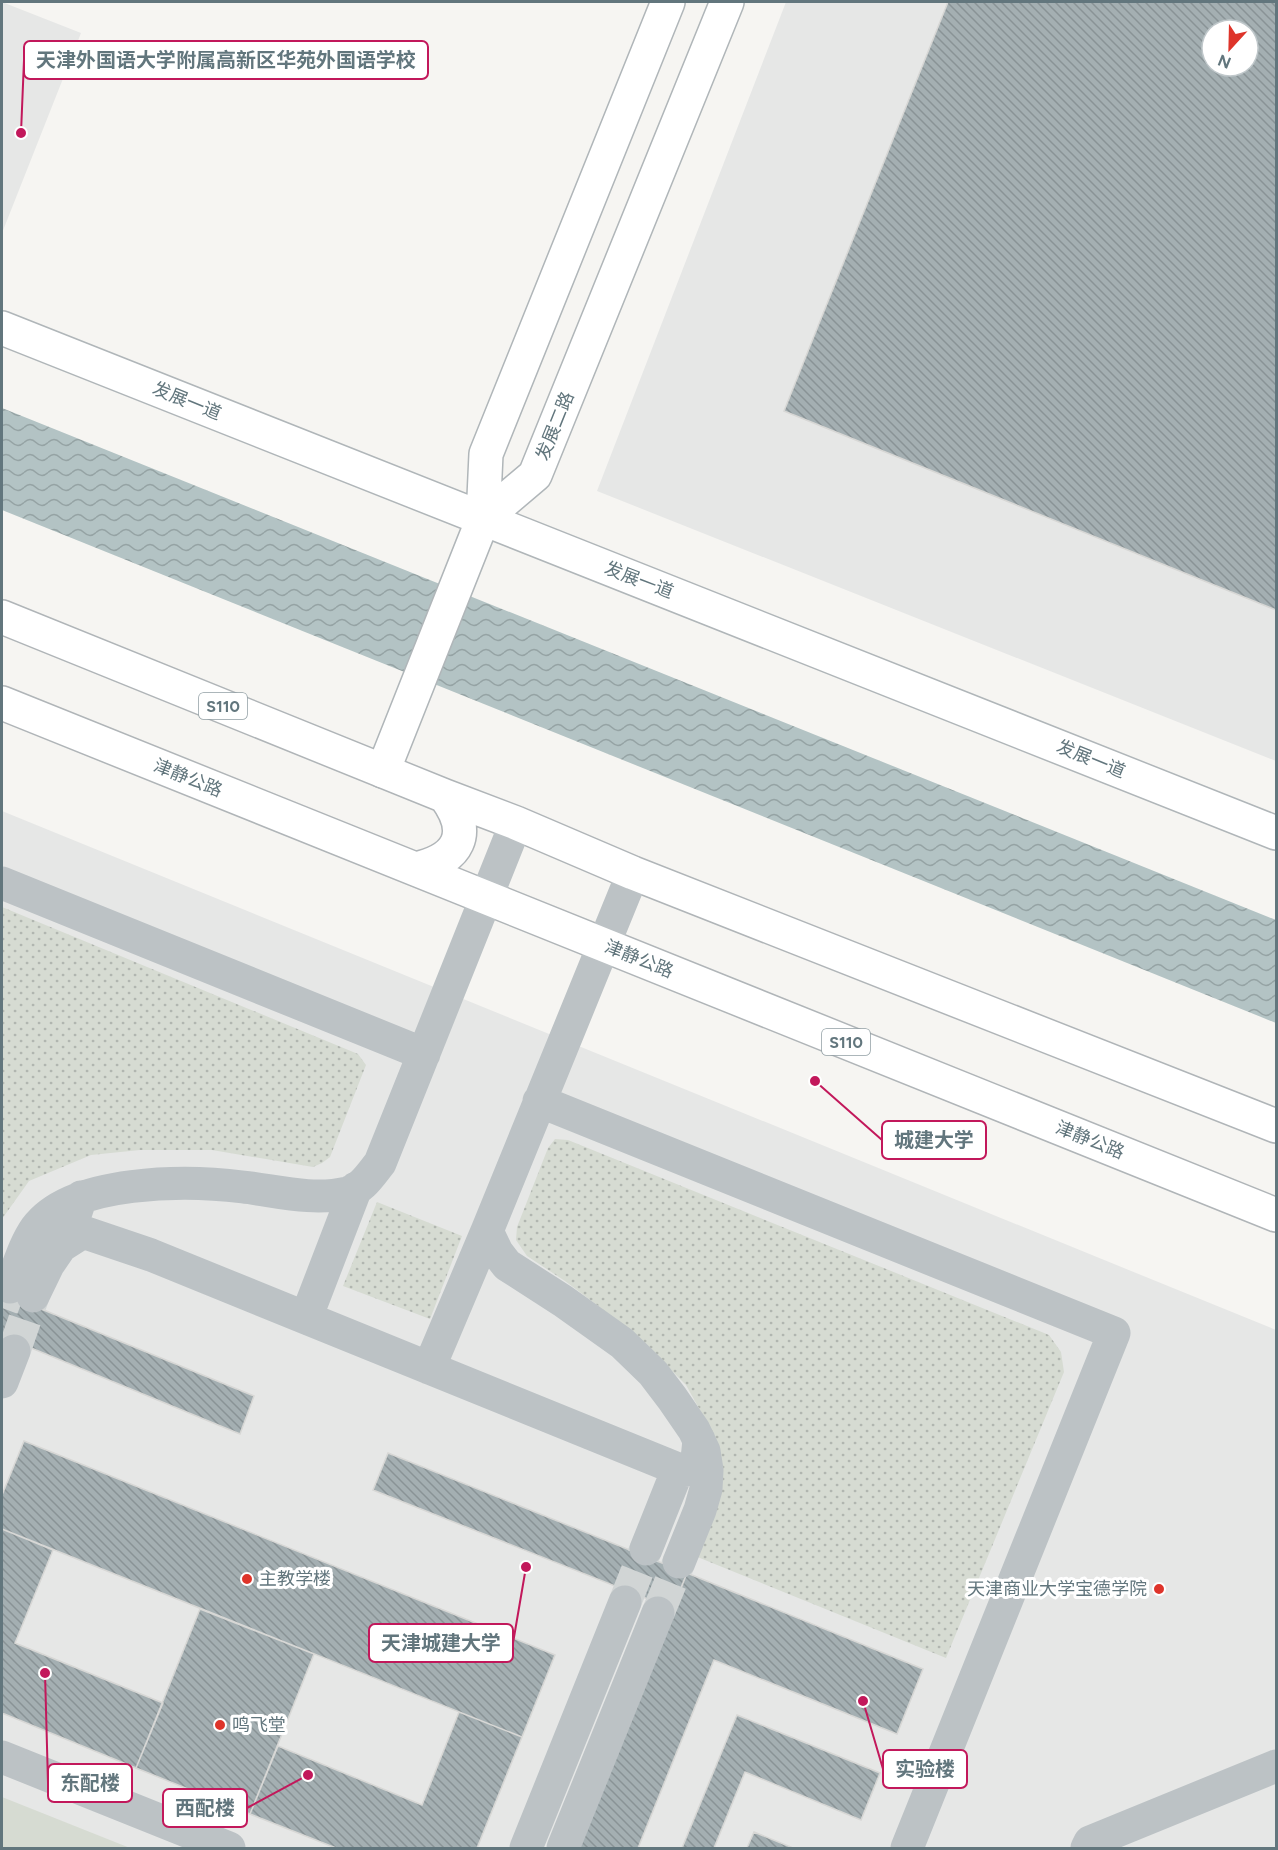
<svg xmlns="http://www.w3.org/2000/svg" width="1278" height="1850" font-family="Figtree,'Noto Sans SC',sans-serif">
<style>
.built{fill:#e6e7e6;fill-rule:evenodd}
.grass{fill:url(#grass-dots)}
.green{fill:#d6dbd2}
.water{fill:url(#water-waves)}
.building{fill:url(#building-back-hatch);stroke:#d7d7d5;stroke-width:1.5;fill-rule:evenodd}
.lines{fill:none;stroke-linecap:round;stroke-linejoin:round}
.minor-tunnel{stroke:#d1d5d5;stroke-width:33;stroke-dasharray:33 16;stroke-linecap:butt}
.major-casing{stroke:#b0b6b9;stroke-width:36}
.highway-casing{stroke:#b0b5b8;stroke-width:36}
.minor{stroke:#bcc2c5;stroke-width:33}
.major{stroke:#fff;stroke-width:33}
.highway{stroke:#fff;stroke-width:33}
.poi-dot{fill:#de342a;stroke:#fff;stroke-width:2}
.labels{text-anchor:middle;dominant-baseline:central;stroke-width:6;stroke-linejoin:round;paint-order:stroke}
.shield{fill:#fff;stroke:#919fa4;stroke-width:1.5}
.shield-label{font-size:16px;font-weight:bold;fill:#62767d}
.street-label{font-size:18px;fill:#62767d;stroke:#fff}
.poi-label{font-size:18px;fill:#62767d;stroke:#fff;text-anchor:start}
.leader{fill:none;stroke:#c2185b;stroke-width:2}
.callout-dot{fill:#c2185b;stroke:#fff;stroke-width:2}
.callout{fill:#fff;stroke:#c2185b;stroke-width:2}
.callout-label{font-size:20px;text-anchor:middle;font-weight:bold;fill:#62767d}
</style>
<defs>
<pattern id="grass-dots" width="8" height="8" patternUnits="userSpaceOnUse" patternTransform="scale(1.5)"><rect width="8" height="8" fill="#d6dbd2"/><path d="M2 2h.1M6 6h.1" fill="none" stroke="#b1b6b0" stroke-width="1.8" stroke-linecap="round"/></pattern>
<pattern id="water-waves" width="16" height="10" patternUnits="userSpaceOnUse" patternTransform="scale(1.5)"><rect width="16" height="10" fill="#b3c3c4"/><path d="M0 5q4-4 8 0t8 0" fill="none" stroke="#95a3a4"/></pattern>
<pattern id="building-back-hatch" width="6" height="6" patternUnits="userSpaceOnUse" patternTransform="scale(1.5)"><rect width="6" height="6" fill="#a4afb2"/><path d="M-1 5l2 2M0 0l6 6M5-1l2 2" fill="none" stroke="#899396"/></pattern>
</defs>
<rect width="100%" height="100%" fill="#f6f5f2"/>
<path class="built" d="M2,2L81,33L2,233Z
M786,2H1276V761L597,491ZM1212,30H1248V66H1212Z
M2,811L1276,1330V1848H2Z"/>
<path class="grass" d="M2,907L358,1054L366,1065L330,1157L322,1163L313,1167L212,1150H140L91,1155L29,1181L2,1219Z
M555,1139L568,1140L1049,1335L1061,1352L1064,1372L946,1658L695,1556L716,1439L686,1385L634,1333L565,1281L527,1256L516,1240L517,1227L548,1148Z
M377,1202L462,1236L430,1319L343,1286Z"/>
<path class="green" d="M2,1797L130,1848H2Z"/>
<path class="water" d="M2,408L1276,920V1023L2,510Z"/>
<path class="building" d="M948,2H1276V610L784,411ZM1212,30H1248V66H1212Z
M2,1293L254,1396L240,1434L2,1336Z
M24,1441L555,1655L522,1737L2,1529V1495Z
M388,1453L687,1573L673,1609L373,1490Z
M2,1529L53,1550L15,1643L163,1703L136,1768L2,1713Z
M687,1573L923,1669L897,1734L714,1660L638,1848H575Z
M200,1609L314,1654L250,1814L136,1768Z
M459,1712L522,1737L477,1848H336L250,1814L278,1746L422,1805Z
M737,1715L880,1773L861,1820L745,1772L714,1848H682Z
M754,1832L793,1848H747Z"/>
<g class="lines">
<path class="minor-tunnel" d="M2,1308L10,1287
M14,1351L33,1296
M625,1602L646,1549
M658,1613L679,1562"/>
<g class="major-casing">
<path id="major" d="M2,328L1276,833
M483,519L535,475L727,2
M383,771L483,519L486,454L668,2"/>
</g>
<g class="highway-casing">
<path id="highway" d="M2,617L445,796L516,823L633,873L1276,1126
M2,703L1276,1215
M415,869C459,859 473,834 445,796"/>
</g>
<path class="minor" d="M633,873L487,1231L497,1252L507,1265L563,1301L622,1343L653,1373L672,1398L694,1430L704,1451L707,1470L706,1489L700,1510L679,1562
M2,883L424,1054
M539,1101L1114,1333L907,1848
M81,1197L74,1218L75,1226L83,1232L151,1255L678,1469C699,1475 697,1455 699,1440
M10,1287C18,1268 24,1245 36,1228C72,1179 187,1180 243,1187C277,1191 313,1201 347,1193C362,1189 371,1174 380,1163L516,823
M33,1296L48,1265L61,1246L83,1232
M306,1318L356,1188
M429,1368L487,1231
M2,1382L14,1351
M646,1549L678,1469
M2,1757L229,1848
M526,1848L625,1602
M563,1848L658,1613
M1087,1848L1090,1842L1276,1766"/>
<use href="#major" class="major"/>
<use href="#highway" class="highway"/>
</g>
<g class="poi-dot">
<circle cx="247" cy="1579" r="6"/>
<circle cx="1159" cy="1589" r="6"/>
<circle cx="220" cy="1725" r="6"/>
</g>
<g class="labels">
<g class="shield">
<rect x="199" y="693" width="48" height="26" rx="4.5"/>
<rect x="822" y="1029" width="48" height="26" rx="4.5"/>
</g>
<g class="shield-label">
<text x="223" y="706">S110</text>
<text x="846" y="1042">S110</text>
</g>
<g class="street-label">
<text transform="translate(187 401) rotate(22)">发展一道</text>
<text transform="translate(555 426) rotate(-68)">发展二路</text>
<text transform="translate(639 580) rotate(21)">发展一道</text>
<text transform="translate(1091 759) rotate(22)">发展一道</text>
<text transform="translate(188 778) rotate(22)">津静公路</text>
<text transform="translate(639 959) rotate(22)">津静公路</text>
<text transform="translate(1090 1140) rotate(22)">津静公路</text>
</g>
<g class="poi-label">
<text x="259" y="1579">主教学楼</text>
<text x="1147" y="1589" text-anchor="end">天津商业大学宝德学院</text>
<text x="232" y="1725">鸣飞堂</text>
</g>
</g>
<path class="leader" d="M21 133L24 60M815 1081L882 1140M526 1567L513 1643M863 1701L883 1769M45 1673L48 1783M308 1775L247 1808"/>
<g class="callout-dot">
<circle cx="21" cy="133" r="6"/>
<circle cx="815" cy="1081" r="6"/>
<circle cx="526" cy="1567" r="6"/>
<circle cx="863" cy="1701" r="6"/>
<circle cx="45" cy="1673" r="6"/>
<circle cx="308" cy="1775" r="6"/>
</g>
<g class="callout">
<rect x="24" y="41" width="404" height="38" rx="6"/>
<rect x="882" y="1121" width="104" height="38" rx="6"/>
<rect x="369" y="1624" width="144" height="38" rx="6"/>
<rect x="883" y="1750" width="84" height="38" rx="6"/>
<rect x="48" y="1764" width="84" height="38" rx="6"/>
<rect x="163" y="1789" width="84" height="38" rx="6"/>
</g>
<g class="callout-label">
<text x="226" y="67">天津外国语大学附属高新区华苑外国语学校</text>
<text x="934" y="1147">城建大学</text>
<text x="441" y="1650">天津城建大学</text>
<text x="925" y="1776">实验楼</text>
<text x="90" y="1790">东配楼</text>
<text x="205" y="1815">西配楼</text>
</g>
<rect width="1278" height="1850" fill="none" stroke="#62767d" stroke-width="6"/>
<g transform="translate(1230 48) rotate(202)"><circle r="28" fill="#ffffff" stroke="#c0c8cb" stroke-width="1.5"/>
<path d="M0-4.5L10 22L0 15L-10 22Z" fill="#de342a"/>
<text y="-9" font-size="16" font-weight="bold" text-anchor="middle" fill="#62767d">N</text>
</g>
</svg>
